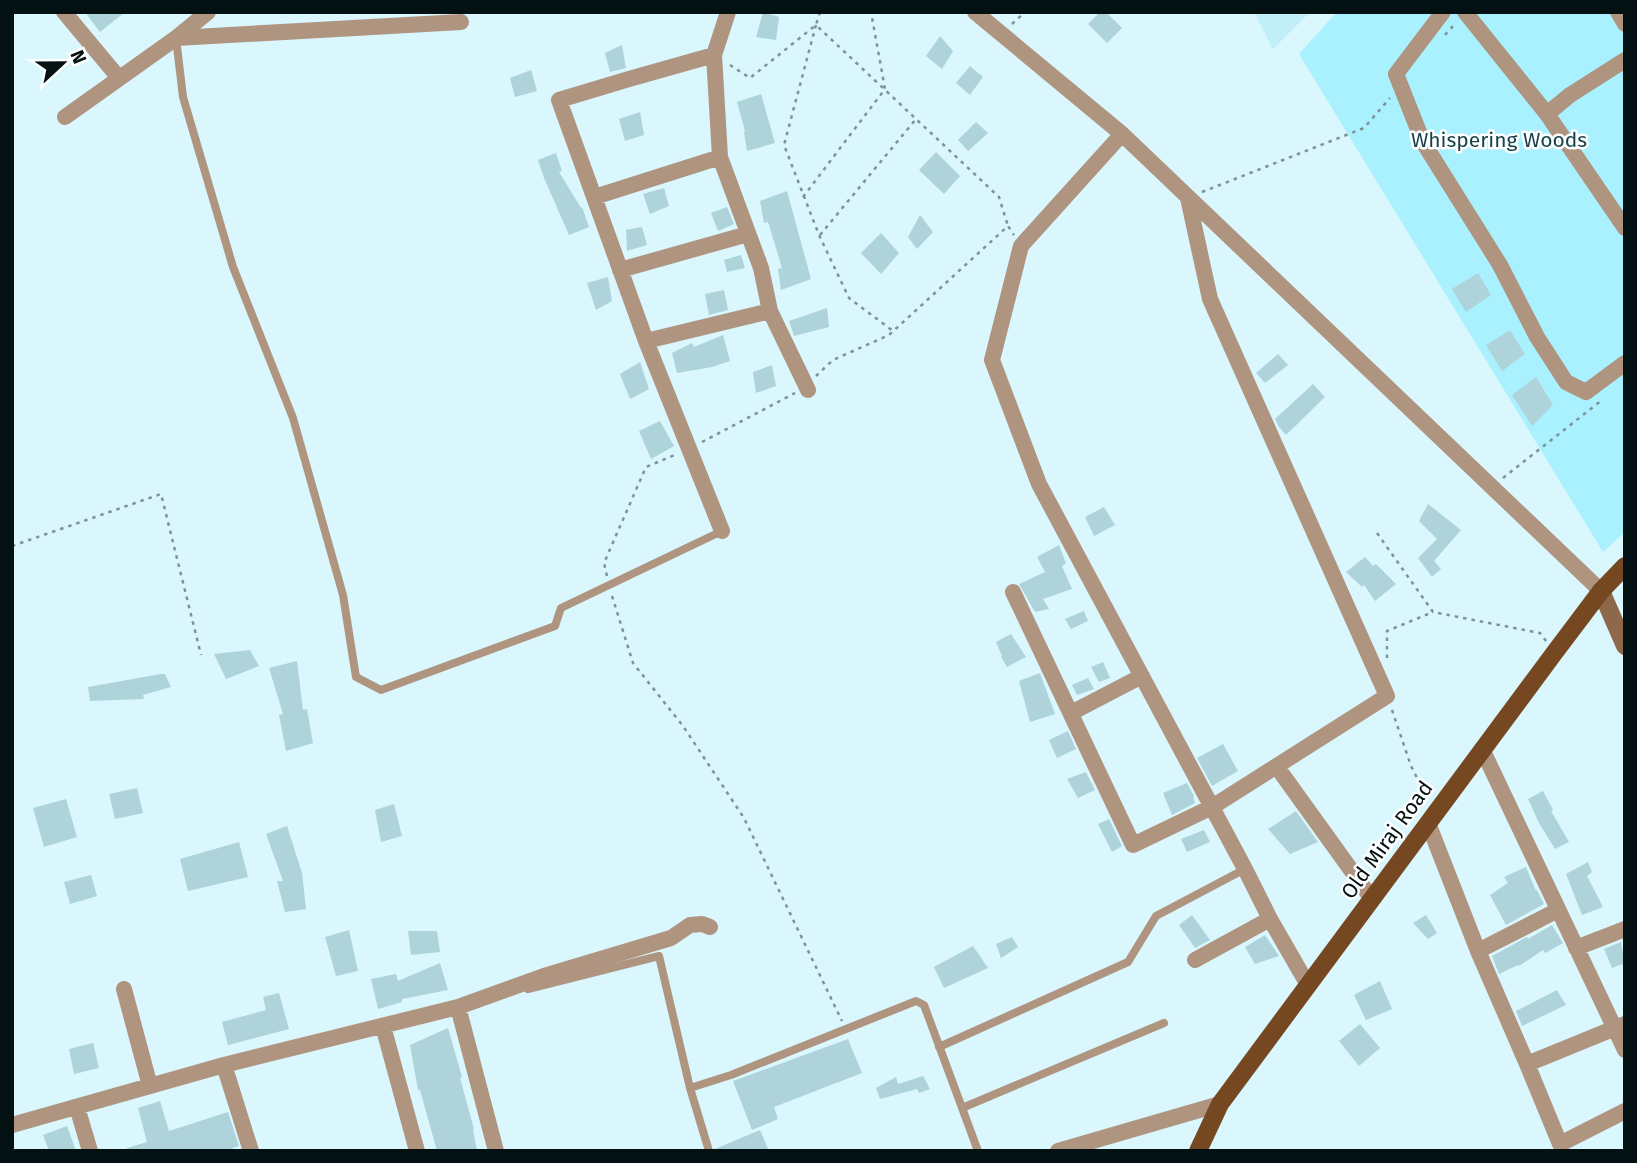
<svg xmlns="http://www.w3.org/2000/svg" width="1637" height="1163" font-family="'Fira Sans',sans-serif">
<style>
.built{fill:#c0eff8}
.green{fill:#a9f1fe}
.building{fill:#aed3da}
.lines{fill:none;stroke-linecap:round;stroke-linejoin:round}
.path{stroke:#7d9398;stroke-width:2.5;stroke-dasharray:3.5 5;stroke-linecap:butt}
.lane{stroke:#af9480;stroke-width:8}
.street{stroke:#af9480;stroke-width:16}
.secondary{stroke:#8d684b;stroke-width:18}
.primary{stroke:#754822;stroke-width:18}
.labels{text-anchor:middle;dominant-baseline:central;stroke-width:5;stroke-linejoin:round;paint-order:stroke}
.park-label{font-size:21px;fill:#16434b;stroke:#fefefe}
.street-label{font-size:21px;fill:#041113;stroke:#fefefe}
</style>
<rect width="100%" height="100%" fill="#d9f7fd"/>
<path class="built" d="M1254,12H1310L1273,49Z"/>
<path class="green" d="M1337,12H1625V532L1603,552L1299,54Z"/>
<path class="building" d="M85,12H125L100,32Z
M763,12L779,17L776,40L756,37Z
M1100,12H1106L1122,28L1107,43L1088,24Z
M940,36L953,51L942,69L926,56Z
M622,45L626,68L610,72L605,53Z
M970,66L983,77L970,95L956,83Z
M531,70L537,91L515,97L510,78Z
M761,94L775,143L747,151L744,132L745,131L737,102Z
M640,112L644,135L625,141L619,119Z
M976,122L988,133L968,151L958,140Z
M936,152L960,176L944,194L919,170Z
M556,153L562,171L559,172L581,208L582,207L589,227L569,235L544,178L538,160Z
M664,188L669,206L650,214L643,194Z
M787,191L811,279L781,290L778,269L782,268L768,222L764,223L760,201Z
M727,207L734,224L718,231L711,213Z
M920,215L933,232L917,249L908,237Z
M642,227L647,245L627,251L626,230Z
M881,233L899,253L881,274L861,253Z
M741,255L745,268L727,272L724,260Z
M1478,273L1491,295L1466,312L1452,289Z
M608,277L612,301L596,310L587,283Z
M724,290L728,310L709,315L705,294Z
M827,308L829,327L794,336L789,321Z
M1510,330L1525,354L1502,371L1486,345Z
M723,335L730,361L712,367L677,373L672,353L692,343L694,347Z
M1278,354L1288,365L1265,383L1256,373Z
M640,362L649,389L630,399L620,374Z
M772,365L776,386L756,393L753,372Z
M1536,377L1553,405L1532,426L1512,395Z
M1313,384L1325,397L1286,435L1279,427L1275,419Z
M660,421L674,446L651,459L639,431Z
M1428,504L1461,530L1434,561L1441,569L1432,577L1418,558L1437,539L1419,521Z
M1104,507L1115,525L1094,536L1085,517Z
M1059,545L1066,563L1062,566L1072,589L1043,599L1049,609L1035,612L1019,584L1045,572L1037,557Z
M1365,557L1373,566L1376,564L1396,584L1375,601L1364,585L1362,587L1346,572Z
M1084,611L1088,621L1071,629L1065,619Z
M1011,634L1026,657L1007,667L1001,657L1002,656L996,642Z
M250,650L259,666L226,679L214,654Z
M297,661L303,710L307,709L313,743L286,751L279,715L283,714L269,668Z
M1103,662L1110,678L1099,682L1091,667Z
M1040,673L1055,714L1030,722L1019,681Z
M161,674H165L171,687L143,695L144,699L90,701L88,687Z
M1088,678L1094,689L1077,695L1072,685Z
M1068,731L1076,749L1057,758L1049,740Z
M1223,744L1238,771L1212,786L1197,758Z
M1086,772L1095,790L1078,798L1067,779Z
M1187,783L1194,796L1193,797L1195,803L1172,815L1163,793Z
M137,788L143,813L115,819L109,794Z
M1543,791L1553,810L1551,811L1569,842L1555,849L1539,823L1528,799Z
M66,799L77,837L44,847L33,808Z
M394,804L402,836L381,842L375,810Z
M1296,811L1318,842L1290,854L1268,829Z
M1109,819L1122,846L1112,852L1098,824Z
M287,826L302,873L306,909L285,912L277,881H283L266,834Z
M1204,830L1210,842L1187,852L1181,839Z
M239,842L248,877L188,891L180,859Z
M1588,862L1592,872L1587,876L1603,907L1582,915L1566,874Z
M1526,867L1536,891L1537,890L1544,904L1506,925L1490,895L1508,883L1504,877Z
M91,875L97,896L70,904L64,882Z
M1192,915L1210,940L1195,948L1179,925Z
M1426,915L1437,933L1428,939L1413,923Z
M1552,925L1563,943L1545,953L1543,950L1519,966L1518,965L1499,974L1492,956L1527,937L1528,939Z
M349,930L358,971L336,976L325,937Z
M408,931H437L440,952L411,955Z
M1265,935L1279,956L1255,964L1245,947Z
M1012,937L1018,947L1001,958L996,944Z
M1621,942L1625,963L1612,968L1604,949Z
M973,946L988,968L944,988L934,967Z
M440,963L448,990L402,999V1002L378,1009L371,979L396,974L398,981Z
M1380,981L1392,1009L1366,1020L1354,995Z
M1557,990L1566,1005L1522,1026L1516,1011Z
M279,993L289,1029L228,1045L222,1022L266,1010L263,997Z
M1360,1024L1380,1048L1359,1066L1339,1041Z
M448,1028L462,1077L460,1078L474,1129H473L477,1151H437L420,1090H418L410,1045Z
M848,1039L862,1073L774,1107L778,1119L752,1130L733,1081Z
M93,1043L99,1068L74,1074L69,1049Z
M923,1076L930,1089L919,1093L917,1089L880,1099L876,1088L896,1077L898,1084Z
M160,1101L169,1131L228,1112L239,1146L225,1151H128L127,1148L147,1142L138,1108Z
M67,1126L76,1151H49L43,1135Z
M760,1130L769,1151H715V1149Z"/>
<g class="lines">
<path class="path" d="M820,12L816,25L999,197L1008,226
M1012,24L1025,12
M816,25L784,145L819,235L849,298L893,331
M1445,35L1455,24
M730,65L750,78L816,25
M1202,192L1364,128L1390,98
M803,197L885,89L871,12
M820,235L916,119
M816,376L833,360L889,335L1008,226L1014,235
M702,442L795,393
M1503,478L1602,400
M1377,533L1433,612L1540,633L1546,641
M12,546L161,494L201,655
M607,576L604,563L646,467L677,454
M612,596L633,663L683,726L744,818L842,1021
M1387,658V631L1433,612
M1392,710L1411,766L1427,798"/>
<path class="lane" d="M176,38L183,97L233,267L293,418L343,595L356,677L381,690L555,626L561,608L722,531
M528,989L659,956L690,1088
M939,1047L1128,962L1156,916L1245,869
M962,1108L1164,1023
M709,1151L690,1088L731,1075L916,1001L924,1005L978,1151"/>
<path class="street" d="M64,12L119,78
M975,12L1122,134L1601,591
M1443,12L1396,74L1423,142L1500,265L1537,337L1566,382L1586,392L1625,363
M1465,12L1547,114L1625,228
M1618,12L1625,24
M176,38L461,22
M714,55L629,79L559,100L646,341L770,311L761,268L720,157L714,55L728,12
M1547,114L1570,95L1625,60
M65,117L176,38L208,12
M1122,134L1021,246L992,360L1039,484L1245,869L1270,919L1308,985
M594,197L720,157
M620,270L748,234
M770,311L808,390
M646,341L722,531
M1013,592L1133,845L1212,807L1387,696L1210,299L1188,198
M1071,713L1142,676
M1482,749L1625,1050
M1282,774L1372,899
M1428,823L1478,951L1527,1064L1560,1144L1625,1111
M1576,948L1625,929
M1478,951L1558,910
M1195,960L1270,919
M124,989L150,1086
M458,1007L496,1151
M383,1026L417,1151
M1527,1064L1625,1024
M224,1065L458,1007L544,976L671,938L690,925L702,924L710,927
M77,1107L90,1151
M12,1125L224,1065L251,1151
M1058,1151L1220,1104"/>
<path class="secondary" d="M1601,591L1625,646"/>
<path class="primary" d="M1198,1151L1220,1104L1555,652L1601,591L1625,566"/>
</g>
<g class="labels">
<g class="park-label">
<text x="1499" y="140">Whispering Woods</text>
</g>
<g class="street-label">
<text transform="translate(1387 840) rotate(-54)">Old Miraj Road</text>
</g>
</g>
<rect width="1637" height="1163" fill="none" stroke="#041113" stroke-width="28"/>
<g transform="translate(63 63) rotate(68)" stroke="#fefefe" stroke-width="5" paint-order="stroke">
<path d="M0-5L12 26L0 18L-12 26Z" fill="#041113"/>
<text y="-10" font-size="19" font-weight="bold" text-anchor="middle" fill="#041113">N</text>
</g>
</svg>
